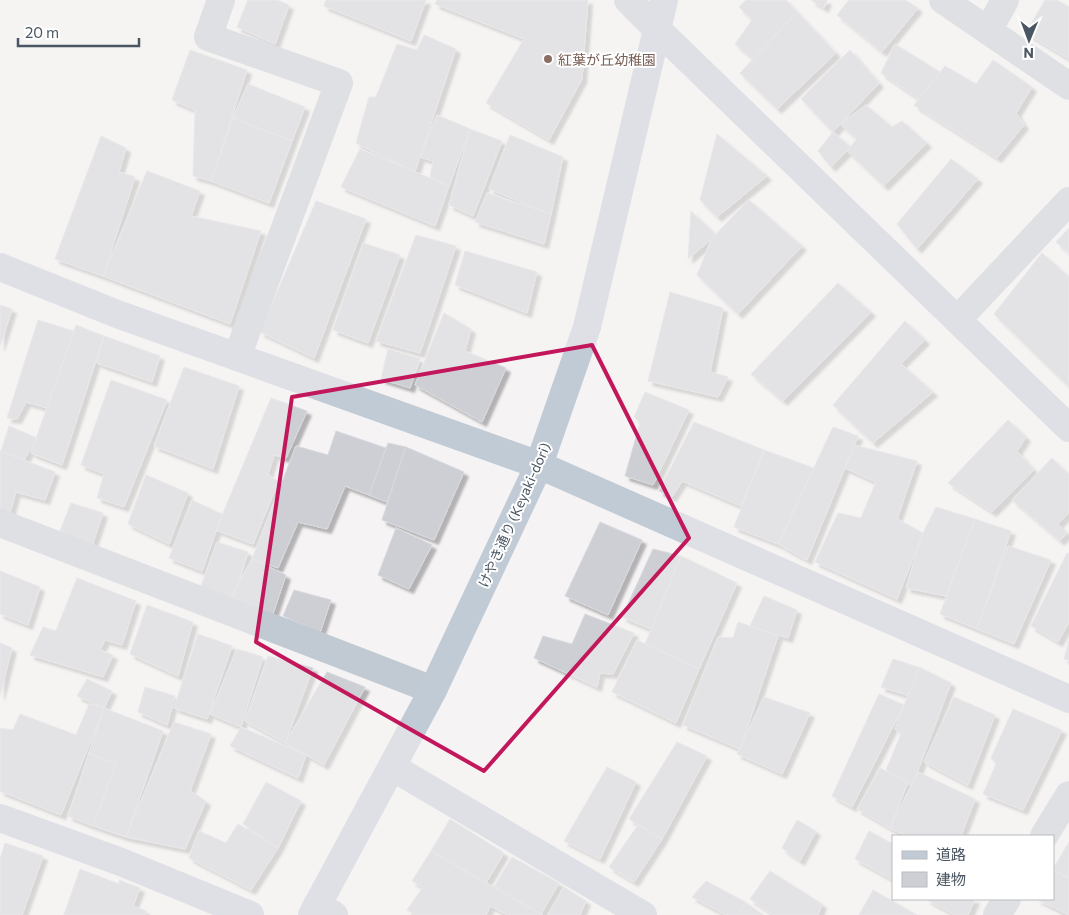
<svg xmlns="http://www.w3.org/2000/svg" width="1069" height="915" font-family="Commissioner,'Noto Sans JP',sans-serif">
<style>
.building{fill:#cdcfd5;stroke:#d7d9de;filter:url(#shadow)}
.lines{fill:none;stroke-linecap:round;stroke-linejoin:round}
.street{stroke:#c1cad2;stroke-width:28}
.secondary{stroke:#c1cbd6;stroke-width:28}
.marked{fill:none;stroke:#c2185b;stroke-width:4;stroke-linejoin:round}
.education-dot{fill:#8d6e63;stroke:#fff;stroke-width:2}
.labels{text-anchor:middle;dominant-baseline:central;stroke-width:4;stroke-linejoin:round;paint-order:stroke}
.education-label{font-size:14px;fill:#785e54;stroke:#fff;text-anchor:start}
.street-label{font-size:14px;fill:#4a5661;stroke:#fff}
</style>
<defs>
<filter id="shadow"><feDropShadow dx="4.5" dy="4.5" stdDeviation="1" flood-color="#0004"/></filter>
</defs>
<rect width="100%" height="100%" fill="#f5f3f3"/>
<path class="building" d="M248,0H277L289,5L275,44L237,27Z
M326,0H426L411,41L324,6Z
M437,0H588L582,79L549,140L486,103L524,39L435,4Z
M746,0H786L797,12L753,59L735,44L752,20L739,7Z
M811,0H827L824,8Z
M849,0H905L918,8L882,52L837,15Z
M1045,0H1057L1069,7V59L1026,33Z
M797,12L836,53L777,109L740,73Z
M424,35L456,49L415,172L356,143L369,97H376L397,44L417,50Z
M895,44L940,72L919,99L881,73Z
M190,50L247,70L211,181L193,176L195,110L172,100Z
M850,50L879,83L833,132L801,99Z
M993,60L1032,87L1016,113L1024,125L997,158L914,105L945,66L976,84Z
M248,84L305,107L292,141L233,118Z
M866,105L892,127L902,121L927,143L884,186L847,151L857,139L840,124Z
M437,115L470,129L449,186L430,178L433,161L420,157Z
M233,118L292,141L269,203L211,181Z
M470,129L502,141L473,216L449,205Z
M833,132L851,147L831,167L818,151Z
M717,134L767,176L717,217L700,200Z
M510,135L563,157L551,214L489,189Z
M101,136L126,148L119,172L135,177L103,276L55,259Z
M360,149L449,186L435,226L341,187Z
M951,159L978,179L917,249L897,224Z
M147,171L200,191L191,216L261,231L230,324L103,276Z
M487,193L551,214L544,244L475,222Z
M749,200L802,246L738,314L697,275L712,238Z
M316,201L366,219L314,358L260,332Z
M691,211L716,235L688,259Z
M1069,228V253L1056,242Z
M416,235L456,246L420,353L376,341Z
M363,243L400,255L368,343L333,330Z
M465,251L537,272L527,313L455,285Z
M1042,253L1069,277V387L994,314Z
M838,283L871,312L783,401L751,374Z
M670,292L723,308L710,372L728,377L718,397L648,381Z
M0,305L12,309L0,346Z
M444,313L471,329L465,351L506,368L482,422L415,385Z
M38,320L74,331L47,408L26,402L17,419L7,418Z
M905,321L925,340L901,364L933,392L873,443L833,405Z
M76,325L104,336L62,465L31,453Z
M104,336L160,356L152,382L97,363Z
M388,349L420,359L410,388L381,379Z
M184,367L239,386L213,469L154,446Z
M111,380L167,400L124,507L97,498L104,474L81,465Z
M645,392L689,410L653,485L625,476L640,423L634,417Z
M271,398L307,411L286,458L274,455L268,474L278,482L253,544L216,530Z
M1008,420L1026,437L1017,451L1034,470L992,512L948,483Z
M694,422L764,450L741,506L682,481L672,497L659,491Z
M9,426L37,438L24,460L1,451Z
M833,427L858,436L807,560L778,544Z
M336,431L386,448L369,495L345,486L327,529L298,522L278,568L252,559L296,446L328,455Z
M388,443L406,447L387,502L369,495Z
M854,445L917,461L897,519L923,533L897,599L815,562L838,513L861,518L876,482L845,468Z
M406,447L464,472L434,540L382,520Z
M764,450L814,468L778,544L734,527Z
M0,451L55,472L45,500L16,492L8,519L0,515Z
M1052,458L1069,475V512L1058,524L1067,533L1060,541L1012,500Z
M146,475L188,493L169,544L128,524Z
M192,500L222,514L202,571L169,558Z
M71,503L103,513L92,546L60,531Z
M936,507L975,519L946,596L906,588L923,533Z
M975,519L1011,531L977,629L940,614Z
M600,522L642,540L608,615L565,596Z
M396,528L432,545L409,589L378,575Z
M217,542L248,552L234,598L200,589Z
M1008,546L1051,560L1014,644L977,629Z
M653,549L681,556L651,629L622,617Z
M1067,553L1069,554V622L1058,642L1031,626Z
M681,556L737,583L699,669L645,644Z
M252,559L286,575L273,614L231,597Z
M0,571L40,587L28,625L0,614Z
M77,578L136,601L122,645L105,640L100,650L113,655L103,677L30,655L43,627L56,631Z
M294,590L331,600L320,633L283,616Z
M764,596L797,610L788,638L750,626Z
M147,605L193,622L178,676L130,654Z
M585,614L634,633L613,674L600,673L597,687L534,658L543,636L572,644Z
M738,622L778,636L740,749L683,725L718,637L733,638Z
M198,634L232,646L207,719L174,708Z
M637,640L699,669L676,723L612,692Z
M1069,641V660L1064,659Z
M0,643L12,648L0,695Z
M237,649L263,657L241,727L210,714Z
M268,656L313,668L285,743L245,721Z
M893,659L924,669L907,695L881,687Z
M919,667L951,683L912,786L886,770L901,734L895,729Z
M327,672L365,687L324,765L285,743Z
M87,679L112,691L104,708L77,696Z
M145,687L175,696L167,725L138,712Z
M879,694L904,705L852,807L832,796Z
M764,697L810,713L782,774L737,754Z
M954,697L995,715L968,785L924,762Z
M89,704L104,708L61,815L0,791V728L13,730L20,714L76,735Z
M104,708L163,731L126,837L93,826L116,764L89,753Z
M1013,709L1062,730L1023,810L983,794L996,764L991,758Z
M174,722L211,734L190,791L206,801L185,849L126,837Z
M241,727L306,755L298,778L230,746Z
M677,742L707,756L662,839L629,819Z
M89,753L116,764L93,826L68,816Z
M607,767L636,782L600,859L564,841Z
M880,768L908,782L890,828L857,809Z
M918,772L975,799L961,836H907L890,828Z
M266,782L301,801L278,848L243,824Z
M450,819L504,853L486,883L431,851Z
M797,820L816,831L800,861L782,848Z
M238,824L278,848L251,890L189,858L199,831L226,843Z
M638,825L662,839L634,882L609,867Z
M869,831L893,844V880L855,859Z
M1069,842V878L1053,869Z
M5,843L43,856L22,915H0V859Z
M431,851L541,914L543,915H508L490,906L486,915H416L407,910L423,887L412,881Z
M512,857L559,883L541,914L494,887Z
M80,869L119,884V880L140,888L133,906L146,911L145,915H64Z
M1053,869L1069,879V915L1036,899H1053Z
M770,871L822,904L818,915H774L750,899Z
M706,881L745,902L738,915H726L692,897Z
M564,887L586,901L580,915H548Z
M873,890L917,915H859Z
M926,899H975L968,915H955Z
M745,902L763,915H738Z"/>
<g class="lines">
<path class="street" d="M221,0L208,37L339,83L237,357
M628,0L659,31
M943,0L1069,86
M988,31L1005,0
M958,319L1069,201
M0,523L433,690
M1044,836L1069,795
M317,905L334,915
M997,915L1007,899"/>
<path class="secondary" d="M659,31L1069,428
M0,267L117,314L539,465L1069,699
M392,767L643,915
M0,818L121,862L250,915
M312,915L433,690L539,465L587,327L664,0"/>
</g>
<path d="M0 0H1069V915H0ZM592,345L689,538L484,771L256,642L292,397Z" fill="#f5f3f3" fill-opacity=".55" fill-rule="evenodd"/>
<path class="marked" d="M592,345L689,538L484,771L256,642L292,397Z"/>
<circle class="education-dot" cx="548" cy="59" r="5"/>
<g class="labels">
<g class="education-label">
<text x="558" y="59">紅葉が丘幼稚園</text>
</g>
<g class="street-label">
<text transform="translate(514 515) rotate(-66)">けやき通り (Keyaki-dori)</text>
</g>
</g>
<rect x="892" y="835" width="162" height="65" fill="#ffffff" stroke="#b7bbc0"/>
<rect x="902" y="851" width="25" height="8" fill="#c1cbd6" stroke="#b7bbc0"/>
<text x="936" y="860" font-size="15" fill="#4a5661">道路</text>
<rect x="902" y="872" width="25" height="15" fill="#cdcfd5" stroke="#b7bbc0"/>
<text x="936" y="885" font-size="15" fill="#4a5661">建物</text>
<g transform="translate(1029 40) rotate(181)" stroke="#ffffff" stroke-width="4" paint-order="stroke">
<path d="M0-4L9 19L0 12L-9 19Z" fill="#4a5661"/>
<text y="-8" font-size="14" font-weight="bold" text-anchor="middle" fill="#4a5661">N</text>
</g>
<path d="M18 38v8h121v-8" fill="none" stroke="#4a5661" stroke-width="2.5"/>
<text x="25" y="38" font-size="15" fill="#4a5661" stroke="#ffffff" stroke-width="4" paint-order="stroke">20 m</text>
</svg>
